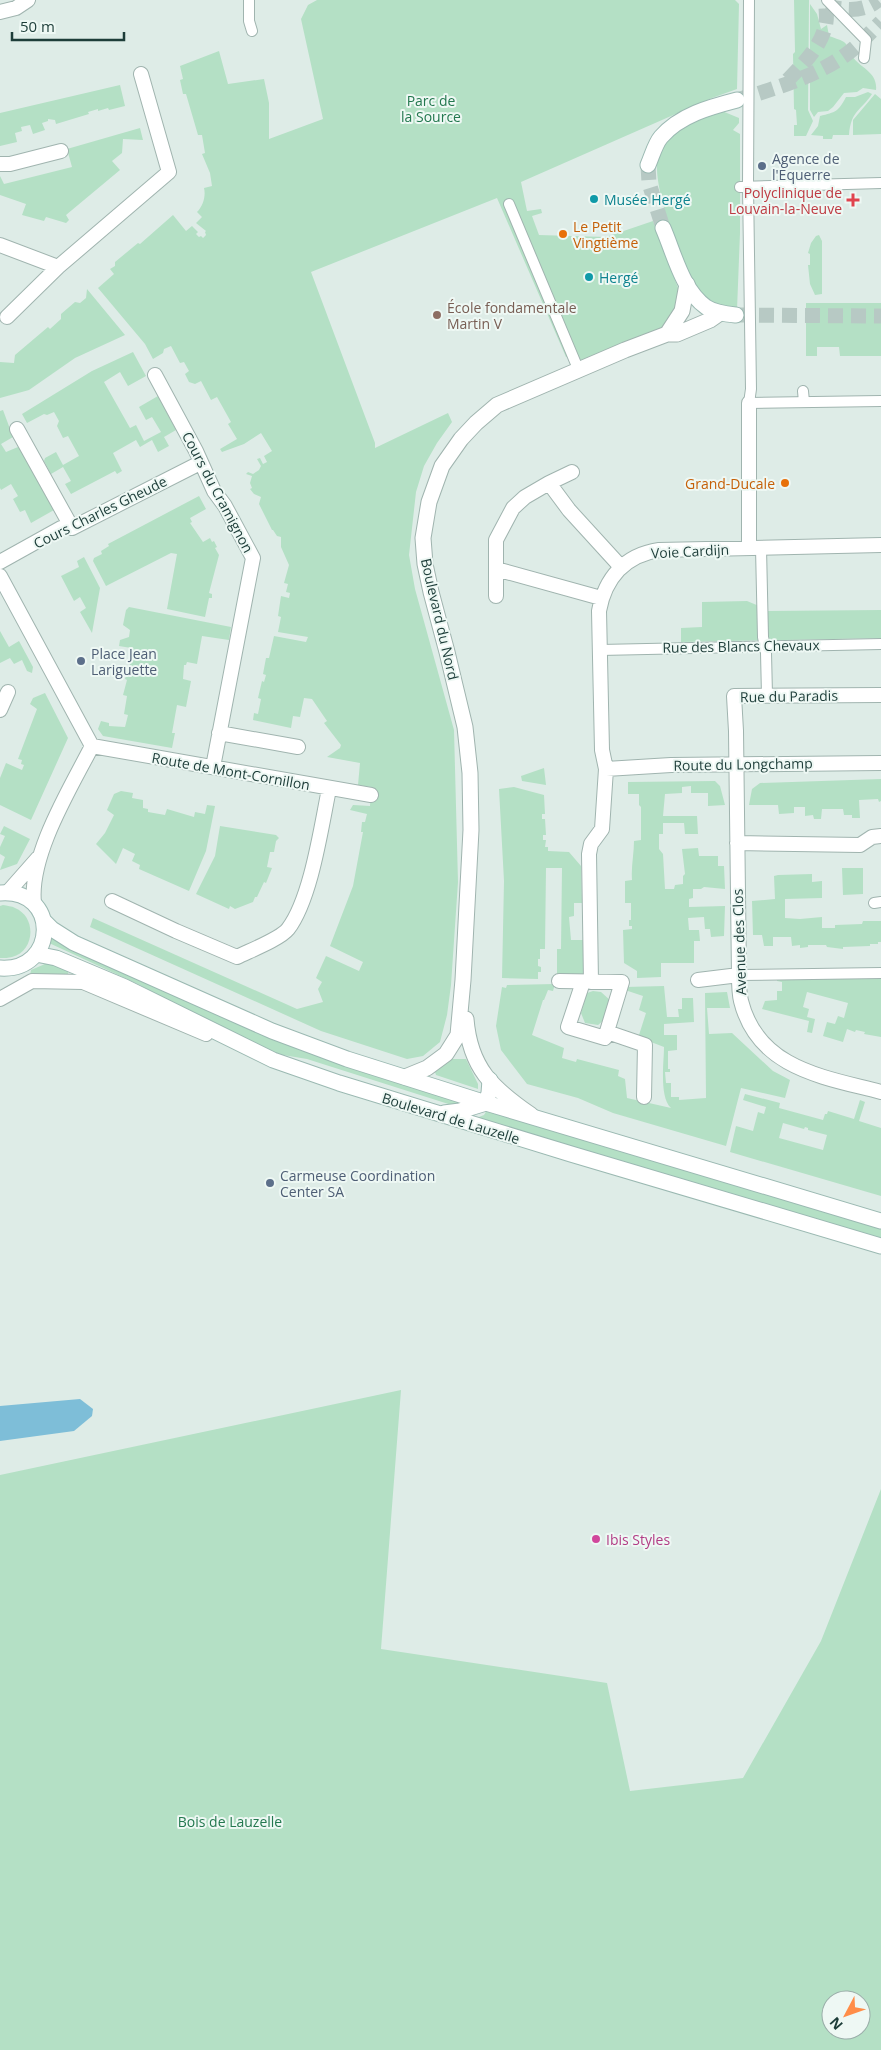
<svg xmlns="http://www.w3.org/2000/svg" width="881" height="2050" font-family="'Open Sans',sans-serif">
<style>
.green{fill:#b4e0c5;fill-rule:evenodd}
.water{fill:#7ebed8}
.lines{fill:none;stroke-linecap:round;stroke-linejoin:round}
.secondary-tunnel{stroke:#b7c9c4;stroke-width:15;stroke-dasharray:15 8;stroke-linecap:butt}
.pedestrian-casing{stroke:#a0b4af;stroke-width:12}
.minor-casing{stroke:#a0b4af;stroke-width:16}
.tertiary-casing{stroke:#a0b4af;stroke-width:17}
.secondary-casing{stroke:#9bb9b2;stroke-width:17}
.pedestrian{stroke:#fff;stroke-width:10}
.minor{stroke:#fff;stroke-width:14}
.tertiary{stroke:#fff;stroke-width:15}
.secondary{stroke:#fff;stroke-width:15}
.service-dot{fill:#5c6f8a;stroke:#eef8f4;stroke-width:2}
.culture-dot{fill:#0f9aa8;stroke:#eef8f4;stroke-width:2}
.health-dot{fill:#e0444e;stroke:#eef8f4;stroke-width:2}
.food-dot{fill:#e8710a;stroke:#eef8f4;stroke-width:2}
.education-dot{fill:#8d6e63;stroke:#eef8f4;stroke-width:2}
.hotel-dot{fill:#d1479c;stroke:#eef8f4;stroke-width:2}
.labels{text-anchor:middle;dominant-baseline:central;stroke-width:4;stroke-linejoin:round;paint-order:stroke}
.park-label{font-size:14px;fill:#23784f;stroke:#eef8f4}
.service-label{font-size:14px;fill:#4e5e75;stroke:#eef8f4;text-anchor:start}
.health-label{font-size:14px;fill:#be3a42;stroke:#eef8f4;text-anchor:end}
.culture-label{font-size:14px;fill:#0d838f;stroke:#eef8f4;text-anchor:start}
.food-label{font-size:14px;fill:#c56008;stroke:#eef8f4;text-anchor:start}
.education-label{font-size:14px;fill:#785e54;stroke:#eef8f4;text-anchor:start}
.street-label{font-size:14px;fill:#1d3d39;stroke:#eef8f4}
.hotel-label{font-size:14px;fill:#b23c85;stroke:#eef8f4;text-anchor:start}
</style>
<rect width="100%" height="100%" fill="#deece7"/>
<path class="green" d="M317,0H735L739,4L737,89L712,98L521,182L527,211L541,209L542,213L532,216L539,235L606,237L653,221L678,288V301L675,313L664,326L651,334L582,360L566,357L497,198L311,272L375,443V448L448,413L452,422L437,443L424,466L416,492L409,555L415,589L454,730L458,882L451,985L447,1015L440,1042L423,1056L407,1059L321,1031L90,927L93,918L297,1009L323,1002L318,989L322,982L316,978L326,956L359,971L363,962L330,946L353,886L363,832H361L362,822H365L367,814L350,810L353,805L370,806L371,787L358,785L360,763L327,757L340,748L341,745L324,723L327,721L312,699L304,698L300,717L293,716L291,728L253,720L254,713L258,714L261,699L258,698L262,681L264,682L266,675L263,674L266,658H269L274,636L306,642L308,637L278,632L281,617L278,616L281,596L289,598L290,593L286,592L288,584L284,583L289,565L281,547V537L277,536L273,530H272L259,504L261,497L254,494L250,489L252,488L250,483L252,476L246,474L248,472L253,474L259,470L261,466L257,459L260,458L263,464L267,462L264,456L272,451L261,433L244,444L222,452L220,449L237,439L228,424L231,422L217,397L211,400L201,381L195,384L189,382L185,374L189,371L184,362L180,363L171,346L164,349L163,353L153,359L145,344L98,288L114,274L110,269L115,266V262L138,243L140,244L173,215L186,231L192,226L198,232L196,234L199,237L201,236L203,238L206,235L205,232L206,231L196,223L202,217L197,212C203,206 206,196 204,188L212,186L210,173L202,154L205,153L202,135H198L186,94H183L180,80L183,79L180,66L219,51L228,84L264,79L269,103V139L323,119L301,19L308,5Z
M794,0H809L808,110L813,121L806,136H794V125H797L796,110L794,109L793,54L795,52Z
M810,4L817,14L821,29L827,25L829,36C834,38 839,39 844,42C849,46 848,51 852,56C860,68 878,72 876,90L863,88L857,92L844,93L833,107L828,111L818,112L814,117L810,110Z
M120,85L125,106L109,110L108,108L98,111V109L88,112L89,114L56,124L55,120L48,119V121L42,123L45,130L33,134L30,125L21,127L22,131L15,133L17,142L0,146V113Z
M868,92L872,94C861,111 851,110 849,135H833L832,139H823V136L811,135L818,126L820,116C836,112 838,112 846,97H855Z
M875,94L881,99V134L853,135V120Z
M722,111L739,118V123L733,130L740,134V233L737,310C725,307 715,305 706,297C684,276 658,201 657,170C656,163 659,154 662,148C674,127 700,118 722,111Z
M140,128L143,140L123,139L122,153L112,161L120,170L66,215L69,220L66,223L46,217L44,221L22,215L26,204L0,195V176L4,184L72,167L67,149Z
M819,235L822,241V294L815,295L810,284L808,265H810V254L808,253L811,243L816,236Z
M87,289L125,335L75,358L29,390L0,398V362L14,363L15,355L48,327L50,329L61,319V314L75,302L80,303L86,298Z
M806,303H881V356H840L839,347H817V356H806Z
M133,352L146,376L128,386L120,372L104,382L130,428L136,425L144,441L161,432L152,417L146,420L139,407L158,396L176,430L164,437L169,446L158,452L152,440L140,447L136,440L113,453L122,471L117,474L115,471L71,494L65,484L71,481L63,467L51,474L44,461L45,458L56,452L63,465L79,456L68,436L63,438L57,426L59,421L54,412L47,415L44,414L27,423L22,414L92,371Z
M3,410L13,437L1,444L6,452L18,447L22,450L54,510L31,523L25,510L20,512L13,499L18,496L11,484L1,490L0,488V411Z
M199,496L206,509L190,518L192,522L190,523L203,542L210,538L212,542L214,541L217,547L215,548L219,555L209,593L212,594V598H209L205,617L167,609L177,554L171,553L106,586L93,561L94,558L102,554L101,551L109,546L108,544Z
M84,557L100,588L92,633L80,612L86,608L80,597L74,601L61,576L79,567L77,561Z
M747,601L759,606L766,611L881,610V638L681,642V628L702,627V602Z
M129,607L231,627L229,640L202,636L197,664L187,662L186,665H184L183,679L191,681L186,707L177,705L172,733H175L172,748L103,736L98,729L101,721L109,723V726L125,727L128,715L124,714L127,696L123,695L127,680L125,679L130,664L131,648L119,646L120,640L129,637L130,630L123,625L126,610Z
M0,631L9,647L19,641L33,667L32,673L27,671L22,660L14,664L10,658L0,663Z
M45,693L68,738L31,820L0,805V778L6,763L22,770L24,765L21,764L22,760L18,759L37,709L30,704L33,698Z
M544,768L546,785L522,781L521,776Z
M881,779V801L879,802L878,799L859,800L860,818H852V815H844L843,809H822L821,819H814L813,815L805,816V807H794V813L779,814L778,805H749L752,789L760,783Z
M715,781L720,786L725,805L708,806V793H691V786L682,787V793L665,794L663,816H697L698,834H685L684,823H663V834H659V849L663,854L665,889H674L675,885L683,884V876L685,874L682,849L698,848L699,856H718V866H724L725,889L704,887L701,889H693V898L689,899V907L725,906L724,936L711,937L710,929H705L704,917L688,918L689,930H699L700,941H694V963H661V977L637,978V971L624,963L623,930L632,929V926H629V920H631V903H625V881L632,880C631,866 634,854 634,841L641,840V807L639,805V794H628V782Z
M514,787L544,795L545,814H542V819H545L546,835H543V840H546L545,847H548V851L569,852L581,866L582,903H574V916L569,917L571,940H584L585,975L557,978V949H561L562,868H546L545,949H540V959H538V966L541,967V972H538V979L502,978L504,881L499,789Z
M121,791L133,793L132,798L143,800V808L148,809V812L165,815L167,809L194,817L195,812L205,814L207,805L215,806L206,851L189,891L139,869L140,865L132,861L135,854L123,848L116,864L96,844L105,833L114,815L107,810L114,794Z
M4,826L30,839L17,864L0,870L5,857L0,854V847L5,836L0,834Z
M220,826L276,835L279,838L276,841L274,852H270L267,867L272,868L266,883L264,882L257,897H255L253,902L235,909L230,906L229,909L196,894L215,856Z
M842,868H863V894L843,895Z
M812,874V882L822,881V898L785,899V918L800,919L822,917V928H835V925L862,924L863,921H881V942H878V944H870V946L843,947V949L827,947L826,945H808V947L800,948V945L792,946L791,937H773V946H764L762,935H753L752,901L775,899L774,876L778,875Z
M3,905C7,906 12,906 15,908C37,917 35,951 12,957C9,958 4,958 0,958V906Z
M51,937L471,1103L461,1108L307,1059L277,1054L181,1008L140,985L49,943Z
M61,963L70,966L67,977L30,975L31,970L45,964Z
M777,979H881V1037L864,1034L865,1032L856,1030L855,1032L847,1029L843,1042L823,1036L827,1022L835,1024L838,1016L844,1018L848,1003L807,992L803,1007L809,1009L807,1017L815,1019L812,1033L807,1032L809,1021L762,1009L765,1001L777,1000V991H782V982L777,981Z
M555,984L553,991L548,990L544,1000H543L532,1035L564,1048L562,1058L576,1062L577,1059L619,1070L618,1076L625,1079L627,1098L671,1108C659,1097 664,1062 664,1047L617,1029L639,1035L646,1013L639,1010L643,996L625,990V987L664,986L667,1017H679L678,1009H682V998H693L694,1022L664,1024V1035H677V1050L668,1051V1069H670V1072H665L666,1083H671V1097H679V1100L706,1098L705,993L727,992L730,1008H707L709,1034L732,1033L773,1071L790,1080L785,1098L741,1088L726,1146L613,1113L578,1098L527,1084L501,1050L496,1026L502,987L506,988L507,985Z
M593,991L601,992L611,1001L604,1020L598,1025L585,1023L581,1013L587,993Z
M451,1059H466L478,1084V1089L436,1075L435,1072Z
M745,1094L780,1103L779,1108L823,1120L825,1114H827L828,1111L854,1119L860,1100L865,1102L859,1121L881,1128V1196L730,1152L736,1126L753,1131L758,1112L764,1114L766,1107L743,1100ZM783,1123L804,1129L805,1127L808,1128V1130L827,1135L823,1150L779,1138Z
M487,1110L881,1227V1241L474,1119L484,1115Z
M401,1390L381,1649L607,1683L630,1791L743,1778L821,1641L881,1489V2050H0V1475ZM831,2000H861V2030H831Z"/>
<path class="water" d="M80,1399L93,1409L92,1416L74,1431L0,1441V1406Z"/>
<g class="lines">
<path class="secondary-tunnel" d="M826,6C844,10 863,13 878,0
M788,80C803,64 823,45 826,22C827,17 826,11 826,6
M737,100C773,89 812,78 844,56C857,47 869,34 881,22
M648,165L649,183L663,228
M736,315L881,316"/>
<g class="pedestrian-casing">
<path id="pedestrian" d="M249,0V21L252,31
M749,0L748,186L751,389L749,403L881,401
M827,0L866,40L864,58
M740,187L881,183
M509,204L579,371
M803,391L804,402
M761,548L763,637L766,653L767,695
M600,650L881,644
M874,903L881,902
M739,975L881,973"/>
</g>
<g class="minor-casing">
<path id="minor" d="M0,12L16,8L28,0
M0,164H10L61,151
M0,245L58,267
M7,317L58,267L169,172L141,74
M155,375L196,451L214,491L225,506L253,558L213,767
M749,403V548
M17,429L72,528
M549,483L572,472
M0,562L61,528H72L200,463
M496,569V596
M0,576L92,746
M601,598L496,569V540L513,508L525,497L549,483L569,510L621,567
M881,695L734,696L736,731L739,975C739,983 739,993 741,1001C758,1069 824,1077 881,1092
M0,710L8,692
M219,733L298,747
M92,746L371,795
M606,769L671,765L881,763
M737,843L860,845L872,837L881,836
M8,892L38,858
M112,901L176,931L237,957C249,951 280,939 288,929C311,899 321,828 329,789
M34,903C29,855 70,789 92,746
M698,980L739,975
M559,981L622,982L605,1038L568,1027L583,982
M591,982L589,854L591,844L602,829L606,769L602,750L599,611C605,578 625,555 659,550L881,545
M0,999L32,981L83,982L206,1034
M607,1032L645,1045L644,1097"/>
</g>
<g class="tertiary-casing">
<path id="tertiary" d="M667,334L682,311L687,284
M466,1019C470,1068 492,1088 531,1115
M405,1077L427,1068L446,1054L458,1035L463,980L471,830L470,773L465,727L447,652L431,592L425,564L423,538L429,502L442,466L461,439L476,423L497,405L625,350L667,334H677L710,320L720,313"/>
</g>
<g class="secondary-casing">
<path id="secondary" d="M648,165C652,156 655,144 661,137C680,115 710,107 737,100
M663,228C674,253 682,290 706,307C715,313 726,314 736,315
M0,893C60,888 58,972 0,968
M44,921L52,929L74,943L272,1031L347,1059L486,1103L881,1221
M36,954L56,958L125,987L273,1060L339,1083L571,1154L881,1246
M444,1113L460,1111L486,1103L489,1093L490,1080"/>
</g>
<use href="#pedestrian" class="pedestrian"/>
<use href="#minor" class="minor"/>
<use href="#tertiary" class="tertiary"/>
<use href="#secondary" class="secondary"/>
</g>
<g class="service-dot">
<circle cx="762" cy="166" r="5"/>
<circle cx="81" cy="661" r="5"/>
<circle cx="270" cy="1183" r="5"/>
</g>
<g class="culture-dot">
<circle cx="594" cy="199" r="5"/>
<circle cx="589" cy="277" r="5"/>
</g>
<path class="health-dot" d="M850.5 192.5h5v5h5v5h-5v5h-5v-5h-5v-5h5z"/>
<g class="food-dot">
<circle cx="563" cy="234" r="5"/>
<circle cx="785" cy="483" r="5"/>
</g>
<circle class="education-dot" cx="437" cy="315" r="5"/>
<circle class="hotel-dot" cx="596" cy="1539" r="5"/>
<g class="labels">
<g class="park-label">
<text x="431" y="100">Parc de<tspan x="431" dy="16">la Source</tspan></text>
<text x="230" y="1821">Bois de Lauzelle</text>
</g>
<g class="service-label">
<text x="772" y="158">Agence de<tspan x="772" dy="16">l'Equerre</tspan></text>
<text x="91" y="653">Place Jean<tspan x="91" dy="16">Lariguette</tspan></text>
<text x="280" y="1175">Carmeuse Coordination<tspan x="280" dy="16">Center SA</tspan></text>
</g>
<g class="health-label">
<text x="842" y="192">Polyclinique de<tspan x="842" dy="16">Louvain-la-Neuve</tspan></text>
</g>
<g class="culture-label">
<text x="604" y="199">Musée Hergé</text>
<text x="599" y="277">Hergé</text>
</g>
<g class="food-label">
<text x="573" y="226">Le Petit<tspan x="573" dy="16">Vingtième</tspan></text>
<text x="775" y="483" text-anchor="end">Grand-Ducale</text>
</g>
<g class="education-label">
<text x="447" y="307">École fondamentale<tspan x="447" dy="16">Martin V</tspan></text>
</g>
<g class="street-label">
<text transform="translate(218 492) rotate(62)">Cours du Cramignon</text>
<text transform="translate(100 512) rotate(-26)">Cours Charles Gheude</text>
<text transform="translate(690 551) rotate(-3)">Voie Cardijn</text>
<text transform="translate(440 619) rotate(77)">Boulevard du Nord</text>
<text transform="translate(741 646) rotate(-1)">Rue des Blancs Chevaux</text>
<text transform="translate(789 696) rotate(-1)">Rue du Paradis</text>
<text transform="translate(743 764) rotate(-1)">Route du Longchamp</text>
<text transform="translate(231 771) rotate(10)">Route de Mont-Cornillon</text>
<text transform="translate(739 942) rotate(-92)">Avenue des Clos</text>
<text transform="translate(451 1118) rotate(17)">Boulevard de Lauzelle</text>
</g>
<g class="hotel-label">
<text x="606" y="1539">Ibis Styles</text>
</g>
</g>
<g transform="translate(846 2015) rotate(229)"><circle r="24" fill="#eef8f4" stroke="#9aada9"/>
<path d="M0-4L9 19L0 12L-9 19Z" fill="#ff8d48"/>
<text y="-8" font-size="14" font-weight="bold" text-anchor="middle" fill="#1d3d39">N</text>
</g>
<path d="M12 32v8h112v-8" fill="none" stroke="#1d3d39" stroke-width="2.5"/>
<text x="20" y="32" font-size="15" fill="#1d3d39" stroke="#eef8f4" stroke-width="4" paint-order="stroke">50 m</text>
</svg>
